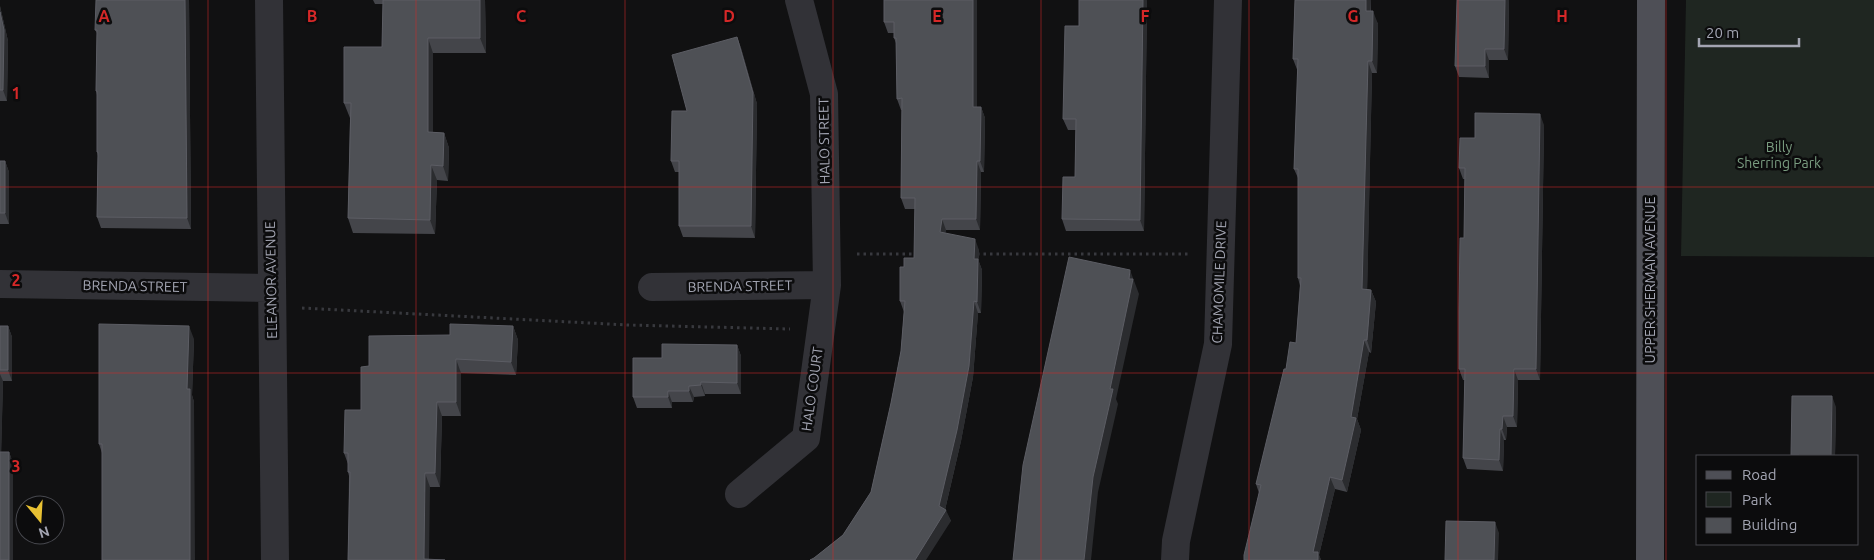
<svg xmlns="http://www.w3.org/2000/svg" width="1874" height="560" font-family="Ubuntu,sans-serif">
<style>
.green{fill:#1f2621}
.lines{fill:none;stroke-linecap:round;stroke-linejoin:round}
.path{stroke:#38393e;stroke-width:3;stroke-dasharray:2.5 4;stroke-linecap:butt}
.minor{stroke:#323237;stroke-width:28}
.major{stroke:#4e4f56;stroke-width:28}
.wall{fill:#44454a}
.shaded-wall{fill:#2b2c2f}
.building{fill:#4e5055;stroke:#5c5d64}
.grid{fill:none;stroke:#d62828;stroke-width:1;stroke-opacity:0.55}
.labels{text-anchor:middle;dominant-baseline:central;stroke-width:5;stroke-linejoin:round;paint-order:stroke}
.street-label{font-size:14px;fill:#a3a5b2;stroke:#0c0c0d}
.park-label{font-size:14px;fill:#7a9c80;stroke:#0c0c0d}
.grid-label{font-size:16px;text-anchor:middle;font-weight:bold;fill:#d62828;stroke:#0c0c0d;stroke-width:5;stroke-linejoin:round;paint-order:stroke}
</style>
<rect width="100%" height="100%" fill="#111112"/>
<path class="green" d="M1686,0H1874V257L1681,256Z"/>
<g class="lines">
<path class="path" d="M857,254H918
M977,254H1190
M302,308L628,325L790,329"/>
<path class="minor" d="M269,0L275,560
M0,284L270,288
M652,287L827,285
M739,494L806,438L827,285L824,94L799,0
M1175,560L1176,541L1218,344L1228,0"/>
<path class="major" d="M1650,560L1651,0"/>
</g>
<path class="wall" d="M189,0L191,229L101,228L97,217L98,156L97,152V95L96,91L97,33L95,30Z
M373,0H485L486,53H433V132L444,133L449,148L448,181L437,180L435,234L353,233L348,218L350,118L344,103L382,47L383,4H375Z
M884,0H977V107H981L985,118L984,172H981L980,230H946L945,233L979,250V262L982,270L981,313H978L973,377L961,441L945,510L951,521L814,558L843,535L871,492L891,403L901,351L904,312L900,301L904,267L914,258L915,209H905L901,198L902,110H901L897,99L896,43L894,38V33H888L884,22Z
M1079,0H1147L1144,231H1066L1062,219L1075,177L1076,130H1068L1063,119L1079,26Z
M1295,0H1371V11L1378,24L1377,73H1372L1367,289L1371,290L1376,302L1371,353L1369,352L1357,419L1361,430L1347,492L1335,489L1319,555L1321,560H1244L1259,493L1256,484L1286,369L1296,343L1300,286L1298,278V178L1294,169L1298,72L1293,59Z
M1509,0L1508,60H1489V78L1459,77L1455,66Z
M0,6L8,41L7,101H0Z
M737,37L741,48L757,104L755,238L683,237L679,226V172H675L671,161L687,111Z
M1544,125L1540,380H1518L1517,427H1507L1506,440H1504L1503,471L1467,469L1463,458L1465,380H1463L1459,369L1464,238L1465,179H1463L1459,168L1475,138Z
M0,161H5L9,172V224H0Z
M0,326H8L12,337V381H3L1,452H9L13,463V560H0Z
M513,326L518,340L516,375L461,373V416H442L440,487H430L348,560L349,476L348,472V464L344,453L361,410L369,366L450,335Z
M194,339L192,395L194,402L102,453L99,444Z
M737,345L741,356V394H705V396L694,397L693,402H672V408H637L633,397Z
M1836,407L1835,456H1792L1791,455Z"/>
<path class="shaded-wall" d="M185,0H189L191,229L187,218Z
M480,0H485L486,53L480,38Z
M973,0H977V118L973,107Z
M1143,0H1147L1144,231L1140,220Z
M1366,0H1371L1370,24L1366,11Z
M1505,0H1509L1508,60L1504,49Z
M0,6L8,41L7,101L3,90Z
M1373,11L1378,24L1377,73L1372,61Z
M737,37L741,48L757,104L755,238L751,226Z
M428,38L433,53V147L428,132Z
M1485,49L1489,60V78L1485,66Z
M1368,61L1372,73L1367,301L1362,289Z
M981,107L985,118L984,172L980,161Z
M1540,114L1544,125L1540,380L1536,369Z
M444,133L449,148L448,181L443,166Z
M5,161L9,172V224L5,213Z
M977,161L981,172L980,230L976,219Z
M431,165L437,180L435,234L430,220Z
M942,219L946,230L944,243L940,232Z
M975,239L979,250V262L982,270L981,313L977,302L974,259Z
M1130,270L1139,294L1116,399L1118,404L1098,492L1091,560H1084L1093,477L1110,389Z
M1371,290L1376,302L1371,353L1367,340Z
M974,301L978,313L973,377L961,441L944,514L946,510L951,521L926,560H915L939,506Z
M8,326L12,337V381L8,370Z
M189,326L194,339L192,395L194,402L195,560H190L187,389Z
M513,326L518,340L516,375L511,362Z
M1364,340L1369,352L1357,419L1361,430L1347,492L1342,480L1351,417Z
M737,345L741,356V394L737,383Z
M456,359L461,373V416L456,402Z
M1514,369L1518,380L1517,427L1513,416Z
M0,374L3,381L1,463L0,461Z
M701,382L705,394V396L701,385Z
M689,386L694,397L693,402L689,391Z
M668,391L672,402V408L668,397Z
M1832,396L1836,407L1835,456H1831Z
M437,402L442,416L440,487L435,473Z
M1503,416L1507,427L1506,440L1502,429Z
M1500,429L1504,440L1503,471L1499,460Z
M9,452L13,463V560H9Z
M425,473L430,487L429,560H424Z
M1330,477L1335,489L1319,555L1321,560H1316L1313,552Z
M1495,522L1499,533L1498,560H1494Z"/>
<path class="building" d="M96,0H185L187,218L97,217L98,152H97V91H96L97,30H95Z
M383,0H480V38H428V132L444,133L443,166L431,165L430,220L348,218L351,103H344V47H382Z
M884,0H973V107H981L980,161H977L976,219H942L940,232L975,239L974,259H978L977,302L974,301L969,366L957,430L939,506L946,510L915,560H810L814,558L843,535L871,492L891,403L901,351L905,301H900V267H904V258H914L915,198H901L902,98L897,99L896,38H894V22H884Z
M1079,0H1143L1140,220L1062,219L1063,177H1075L1076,119H1063L1065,26H1079Z
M1295,0H1366V11H1373L1372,61H1368L1362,289L1371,290L1367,340H1364L1351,417L1356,418L1342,480L1330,477L1313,552H1318V560H1244V555L1261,485L1256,484L1284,369H1286L1290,342L1296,343L1301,278H1298V169H1294L1298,59H1293Z
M1457,0H1505L1504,49H1485V66H1455Z
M0,12L4,30L3,90H0Z
M737,37L753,93L751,226H679V161H671L672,111H687L672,55Z
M1475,113L1540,114L1536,369H1514L1513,416H1503L1502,429H1500L1499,460L1463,458L1465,369H1459V311L1460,238H1464L1465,168H1459L1460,138H1475Z
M0,161H5V213H0Z
M1069,257L1130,270L1129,279H1133L1110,389H1113L1093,477L1084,560H1013L1023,465Z
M99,324L189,326L187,389H190V560H102V444H99Z
M450,324L513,326L511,362L456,359V402H437L435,473H425L424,559L445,560H348L350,472H348V453H344L345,410H361V367L369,366V336L450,335Z
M0,326H8V370H0Z
M662,344L737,345V383L701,382V385L689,386V391H668V397H633V358H662Z
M1792,396H1832L1831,456H1799V455H1791Z
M0,452H9V560H0Z
M1446,521L1495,522L1494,560H1445Z"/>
<path class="grid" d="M208,0V560M416,0V560M625,0V560M833,0V560M1041,0V560M1249,0V560M1458,0V560M1666,0V560M0,187H1874M0,373H1874"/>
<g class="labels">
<g class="street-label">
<text transform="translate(824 141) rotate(-91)">HALO STREET</text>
<text transform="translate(271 280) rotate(-91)">ELEANOR AVENUE</text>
<text transform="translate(1650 280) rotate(-90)">UPPER SHERMAN AVENUE</text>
<text transform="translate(1219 282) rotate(-88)">CHAMOMILE DRIVE</text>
<text transform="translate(135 286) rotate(1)">BRENDA STREET</text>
<text transform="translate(740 286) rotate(-1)">BRENDA STREET</text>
<text transform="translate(812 389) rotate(-82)">HALO COURT</text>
</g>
<g class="park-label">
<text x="1779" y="147">Billy<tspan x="1779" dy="16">Sherring Park</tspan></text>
</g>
</g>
<g class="grid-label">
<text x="104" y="22">A</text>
<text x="312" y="22">B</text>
<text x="521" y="22">C</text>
<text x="729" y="22">D</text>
<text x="937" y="22">E</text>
<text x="1145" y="22">F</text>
<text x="1353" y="22">G</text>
<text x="1562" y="22">H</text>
<text x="16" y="99">1</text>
<text x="16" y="286">2</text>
<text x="16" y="472">3</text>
</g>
<rect x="1696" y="455" width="162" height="90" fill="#0c0c0d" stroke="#48494f"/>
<rect x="1706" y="471" width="25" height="8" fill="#4e4f56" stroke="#48494f"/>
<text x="1742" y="480" font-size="15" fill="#a3a5b2">Road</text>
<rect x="1706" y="492" width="25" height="15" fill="#1f2621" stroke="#48494f"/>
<text x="1742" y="505" font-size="15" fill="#a3a5b2">Park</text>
<rect x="1706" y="518" width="25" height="15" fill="#4e5055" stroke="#48494f"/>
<text x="1742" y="530" font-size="15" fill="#a3a5b2">Building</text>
<g transform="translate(40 520) rotate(162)"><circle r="24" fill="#0c0c0d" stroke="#48494f"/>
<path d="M0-4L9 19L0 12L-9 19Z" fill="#e8c133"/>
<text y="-8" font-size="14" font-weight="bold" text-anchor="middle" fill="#a3a5b2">N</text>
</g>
<path d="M1699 38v8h100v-8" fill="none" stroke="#a3a5b2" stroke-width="2.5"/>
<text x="1706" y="38" font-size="15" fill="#a3a5b2" stroke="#0c0c0d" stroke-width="4" paint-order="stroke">20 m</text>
</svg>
